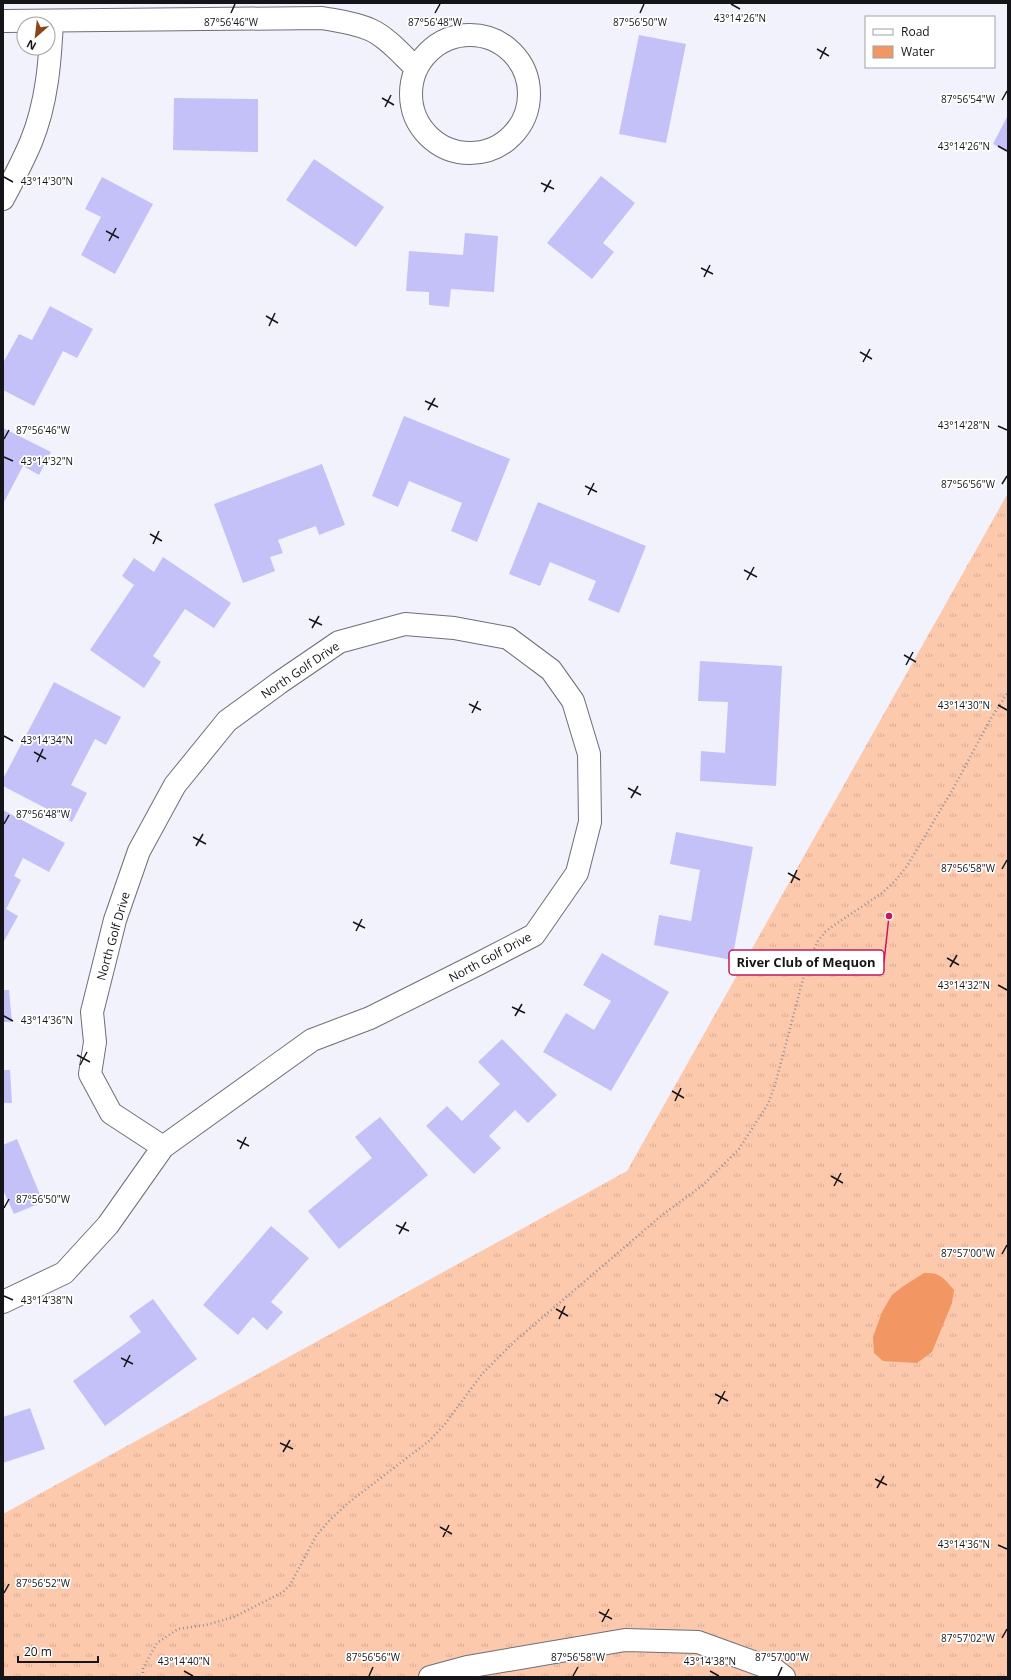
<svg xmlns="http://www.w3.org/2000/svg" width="1011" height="1680" font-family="'Open Sans',sans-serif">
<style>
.grass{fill:url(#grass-tufts)}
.pitch{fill:#fdc9ad}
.water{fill:#f29663}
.building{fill:#c4c1f8}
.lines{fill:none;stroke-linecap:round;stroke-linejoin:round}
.minor-casing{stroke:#6e6e77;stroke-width:24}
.path{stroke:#909097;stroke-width:2.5;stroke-dasharray:1 3;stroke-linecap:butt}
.minor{stroke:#fff;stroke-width:22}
.ticks{fill:none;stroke:#151519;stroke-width:1.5}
.labels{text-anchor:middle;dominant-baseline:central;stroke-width:3.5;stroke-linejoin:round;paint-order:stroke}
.street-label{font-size:12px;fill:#151519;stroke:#fff}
.ticks-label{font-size:10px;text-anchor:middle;fill:#151519;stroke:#fff;stroke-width:3.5;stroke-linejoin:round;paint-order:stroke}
.leader{fill:none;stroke:#c2185b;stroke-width:1.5}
.callout-dot{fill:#c2185b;stroke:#fff;stroke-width:1.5}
.callout{fill:#fff;stroke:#c2185b;stroke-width:1.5}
.callout-label{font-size:13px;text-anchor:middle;font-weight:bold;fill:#151519}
</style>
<defs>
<pattern id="grass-tufts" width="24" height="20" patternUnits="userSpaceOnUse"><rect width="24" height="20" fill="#fdc9ad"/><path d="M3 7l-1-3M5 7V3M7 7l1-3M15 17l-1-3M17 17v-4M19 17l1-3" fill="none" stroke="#d8ac94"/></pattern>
</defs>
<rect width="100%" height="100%" fill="#f2f2fc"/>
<path class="grass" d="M1008,493V1677H3V1514L627,1171Z"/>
<path class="pitch" d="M1008,1433V1460L994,1448Z"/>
<path class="water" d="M924,1273C940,1272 944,1278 954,1290L952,1303L932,1352L917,1363L883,1361L874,1353L873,1337L882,1312L892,1295L902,1287Z"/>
<path class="building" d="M639,35L686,44L666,143L619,134Z
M174,98L258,99V152L173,150Z
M1008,115V152L993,144Z
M314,159L384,207L356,247L286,200Z
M601,176L635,203L603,243L614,252L592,279L547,243Z
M102,177L153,204L115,274L81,255L101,217L85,209Z
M465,233L498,236L494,292L451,289L449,307L429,305V292L406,291L409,251L463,255Z
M50,306L93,329L77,358L63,351L34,406L3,390V363L19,334L32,340Z
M404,416L510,459L477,542L451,531L462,503L409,481L398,507L372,496Z
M3,428L51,452L39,475L23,466L3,504Z
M322,464L345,525L319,535L316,526L278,540L283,553L270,557L275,571L243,583L214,504Z
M538,502L646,546L619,613L588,600L596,581L550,562L540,586L509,574Z
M163,557L231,603L214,628L185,609L153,656L161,662L144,688L90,650L134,585L122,576L134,558L154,572Z
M700,661L782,666L776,786L700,781L701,751L725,753L728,702L698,701Z
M54,682L121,717L106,745L95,739L71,785L87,793L72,822L3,786V779Z
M3,810L65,843L49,872L23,858L14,876L21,880L6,909L18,916L3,943Z
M676,832L753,847L732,960L654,945L659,915L691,921L700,870L670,864Z
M602,953L669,992L611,1091L543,1052L566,1013L594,1030L611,1001L583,985Z
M3,990H9L12,1022H3Z
M502,1039L557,1095L528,1123L515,1110L489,1136L501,1148L474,1174L426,1126L447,1106L462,1121L500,1084L478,1062Z
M3,1070H10L12,1103H3Z
M380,1117L428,1175L339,1249L308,1211L372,1158L355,1137Z
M17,1139L43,1202L14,1214L4,1192H3V1145Z
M271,1226L309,1258L271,1302L283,1312L267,1330L253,1317L238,1335L203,1305Z
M153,1299L197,1359L105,1426L73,1381L141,1332L129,1316Z
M30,1408L45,1449L3,1463V1417Z"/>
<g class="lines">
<g class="minor-casing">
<path id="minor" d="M3,21L322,18C338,21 356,23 371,30C388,38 402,55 416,68
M411 94a59 59 0 1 1 118 0a59 59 0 1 1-118 0Z
M3,199C13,180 23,161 31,142C47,103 50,62 52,21
M405,624L454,628L508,638L551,670L573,701L589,754L590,822L577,873L534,935L478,964L370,1018L312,1040L163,1147L111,1113L90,1074L95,1042L92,1012L115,920L139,851L175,785L227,721L279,683L339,642Z
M3,1302L64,1273L108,1225L163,1147
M430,1677L467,1667L625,1640L698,1642L775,1670L784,1677"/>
</g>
<path class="path" d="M143,1677V1668L157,1643L178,1629L206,1625L234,1617L283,1592L290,1585L316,1536L328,1522L348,1503L429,1441L445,1424L482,1374L515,1341L662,1215L703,1185L739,1149L768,1104L775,1085L802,983L810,957L818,941L825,932L833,926L882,893L895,881L907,866L953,789L990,720L1008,692"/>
<use href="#minor" class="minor"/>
</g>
<path class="ticks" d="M731,4L740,9M231,13L235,4M435,13L440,4M640,13L644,4M817,49L829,56M820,59L826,47M382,98L394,105M1002,100L1007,91M385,107L391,95M998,146L1007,151M4,177L13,182M541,183L554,189M544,192L551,180M106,231L119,238M109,241L116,228M701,268L713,274M704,277L710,265M266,316L278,323M269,326L275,313M860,352L872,359M863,362L870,349M425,401L438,407M428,410L435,398M998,426L1007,430M4,439L9,430M4,457L13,461M1002,484L1007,476M585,486L597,492M588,495L594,483M150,534L162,541M153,544L159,531M744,570L757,577M747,580L754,567M309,619L322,625M312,628L319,616M904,655L916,662M906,665L913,652M469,704L481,710M998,705L1007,710M472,713L478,701M4,736L13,741M34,752L46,759M37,762L43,749M628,788L641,795M631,798L638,786M4,824L9,815M193,837L206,844M196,846L203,834M1002,869L1007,860M788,873L800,880M791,883L797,870M353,922L365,928M356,931L362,919M947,958L959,965M950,967L957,955M998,985L1007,990M512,1007L525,1013M4,1016L13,1021M515,1016L522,1004M77,1055L90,1062M80,1065L87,1052M672,1091L684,1098M675,1101L681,1088M237,1140L249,1146M240,1149L246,1137M831,1176L843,1183M834,1186L841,1173M4,1208L9,1199M396,1225L409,1231M399,1234L406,1222M1002,1254L1007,1245M4,1296L13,1300M556,1309L568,1316M559,1319L565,1306M121,1358L133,1364M124,1367L130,1355M715,1394L728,1401M718,1404L725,1391M280,1443L293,1449M283,1452L290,1440M875,1479L887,1485M877,1488L884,1476M440,1527L452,1534M443,1537L449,1525M998,1545L1007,1549M4,1593L9,1584M599,1612L612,1619M602,1622L609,1609M1002,1638L1007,1629M184,1671L193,1676M710,1671L719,1676M369,1676L373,1667M573,1676L578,1667M778,1676L782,1667"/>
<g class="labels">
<g class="street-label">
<text transform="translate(300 670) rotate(-34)">North Golf Drive</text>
<text transform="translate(113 936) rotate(-74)">North Golf Drive</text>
<text transform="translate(490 957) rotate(-28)">North Golf Drive</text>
</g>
</g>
<g class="ticks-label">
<text x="740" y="22">43°14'26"N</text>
<text x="231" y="26">87°56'46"W</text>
<text x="435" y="26">87°56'48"W</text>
<text x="640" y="26">87°56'50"W</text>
<text x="968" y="103">87°56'54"W</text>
<text x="964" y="150">43°14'26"N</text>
<text x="47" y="185">43°14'30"N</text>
<text x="964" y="429">43°14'28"N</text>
<text x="43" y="434">87°56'46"W</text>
<text x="47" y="465">43°14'32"N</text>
<text x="968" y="488">87°56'56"W</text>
<text x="964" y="709">43°14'30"N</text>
<text x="47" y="744">43°14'34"N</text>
<text x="43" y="818">87°56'48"W</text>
<text x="968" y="872">87°56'58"W</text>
<text x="964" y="989">43°14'32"N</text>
<text x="47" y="1024">43°14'36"N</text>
<text x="43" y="1203">87°56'50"W</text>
<text x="968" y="1257">87°57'00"W</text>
<text x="47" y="1304">43°14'38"N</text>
<text x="964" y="1548">43°14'36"N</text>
<text x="43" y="1587">87°56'52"W</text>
<text x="968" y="1642">87°57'02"W</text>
<text x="373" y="1661">87°56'56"W</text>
<text x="578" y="1661">87°56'58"W</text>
<text x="782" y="1661">87°57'00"W</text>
<text x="184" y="1665">43°14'40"N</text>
<text x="710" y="1665">43°14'38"N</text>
</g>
<path class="leader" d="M889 916L884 962"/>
<circle class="callout-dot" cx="889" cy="916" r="4"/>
<rect class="callout" x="729" y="950" width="155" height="25" rx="4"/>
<g class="callout-label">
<text x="806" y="967">River Club of Mequon</text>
</g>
<rect width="1011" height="1680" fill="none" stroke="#151519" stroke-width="8"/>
<rect x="865" y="16" width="130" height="52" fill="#ffffff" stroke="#a1a1a3"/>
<rect x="873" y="29" width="20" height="6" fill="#ffffff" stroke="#a1a1a3"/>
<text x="901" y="36" font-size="12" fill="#151519">Road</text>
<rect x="873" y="46" width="20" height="12" fill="#f29663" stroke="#a1a1a3"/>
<text x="901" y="56" font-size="12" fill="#151519">Water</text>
<g transform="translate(36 36) rotate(208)"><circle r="19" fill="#ffffff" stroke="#a1a1a3"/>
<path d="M0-3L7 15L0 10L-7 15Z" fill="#8a461b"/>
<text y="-6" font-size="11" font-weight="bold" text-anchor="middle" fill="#151519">N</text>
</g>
<path d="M18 1656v6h80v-6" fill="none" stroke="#151519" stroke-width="2"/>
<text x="24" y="1656" font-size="12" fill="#151519" stroke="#ffffff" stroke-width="3" paint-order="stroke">20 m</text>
</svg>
